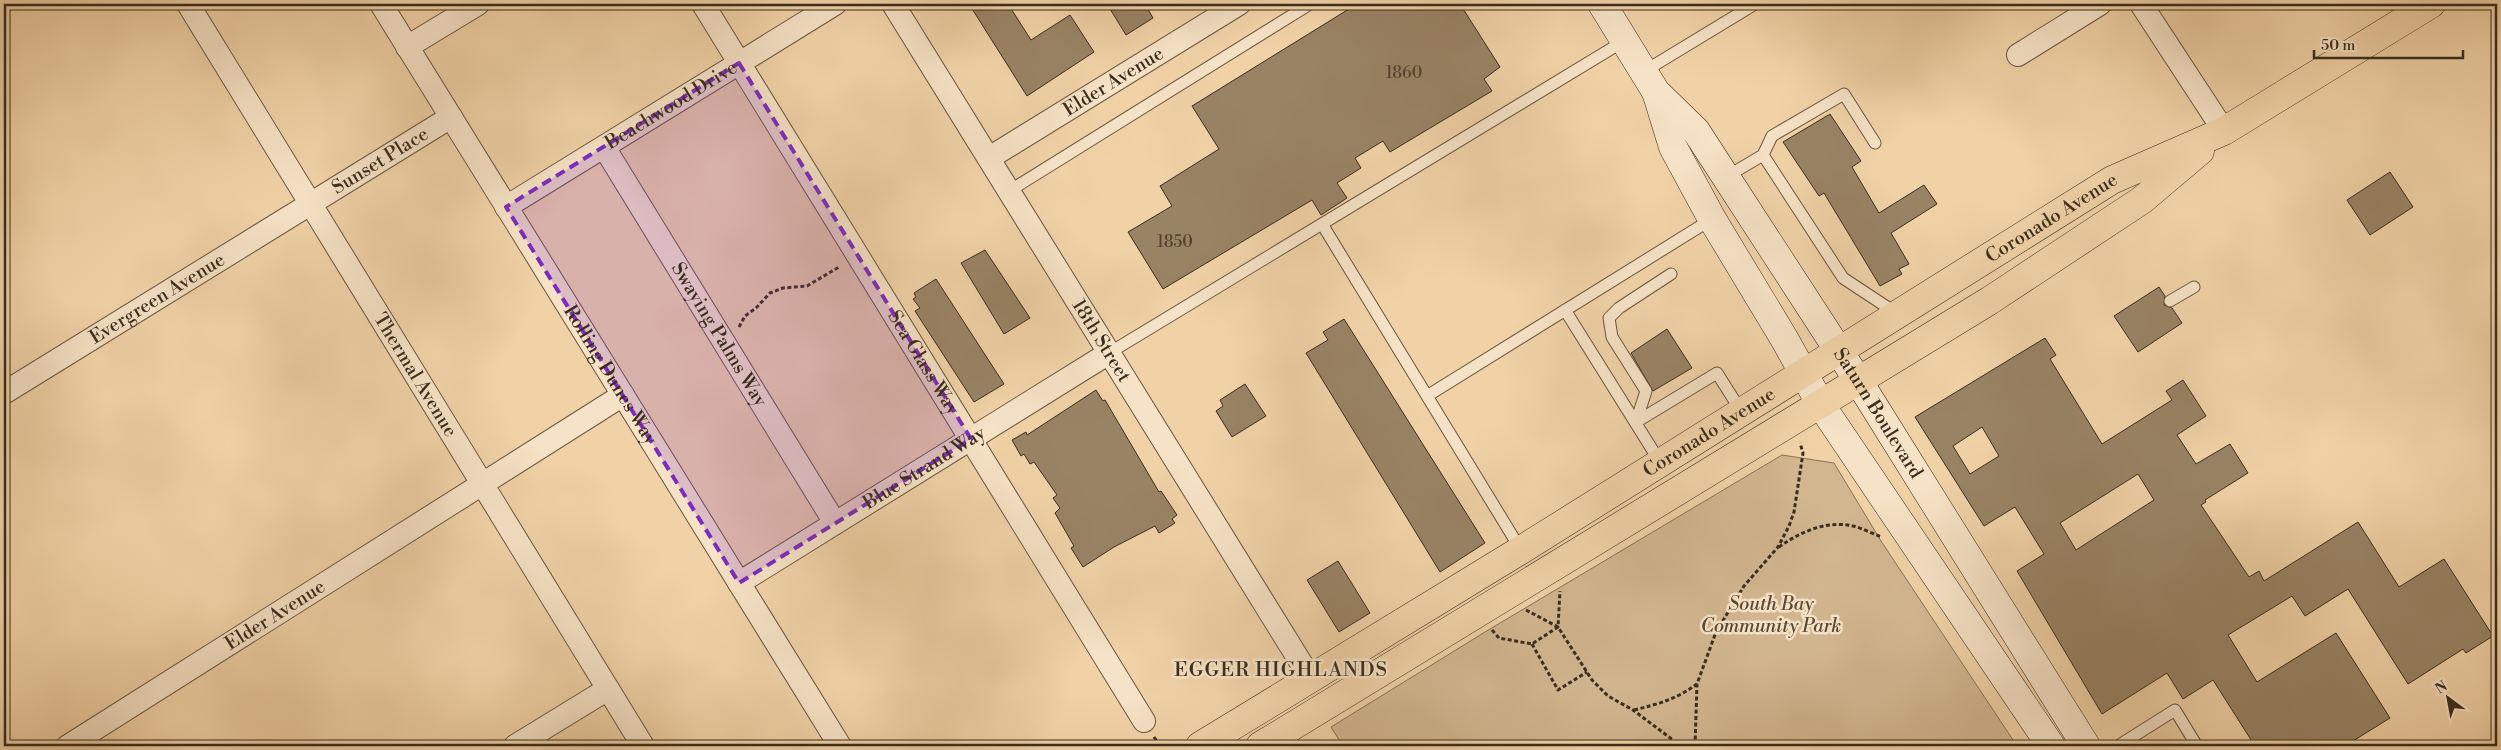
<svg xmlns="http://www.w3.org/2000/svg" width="2501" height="750" font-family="'Libre Bodoni',serif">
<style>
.green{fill:#d2b690;stroke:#867256}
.building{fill:#998365;stroke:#3a2d1d;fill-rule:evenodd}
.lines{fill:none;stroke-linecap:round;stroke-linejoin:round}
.lane-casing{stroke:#685640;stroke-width:13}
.street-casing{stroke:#685640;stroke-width:24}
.secondary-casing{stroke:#3a2d1d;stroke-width:29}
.primary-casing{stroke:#3a2d1d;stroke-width:29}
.path{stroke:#3a2d1d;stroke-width:3;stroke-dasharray:4 2.5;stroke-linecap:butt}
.lane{stroke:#f6e2c6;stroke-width:11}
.street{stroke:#f6e2c6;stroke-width:22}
.secondary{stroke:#f6e2c6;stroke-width:28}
.primary{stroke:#f1d2a7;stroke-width:28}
.marked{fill:#7b2cbf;fill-opacity:0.2;stroke:#7b2cbf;stroke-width:4;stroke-dasharray:10 6;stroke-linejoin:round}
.labels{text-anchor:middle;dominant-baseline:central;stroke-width:5;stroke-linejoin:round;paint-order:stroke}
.number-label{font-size:16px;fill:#52422f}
.street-label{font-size:19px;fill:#3a2d1d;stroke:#f6e2c6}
.park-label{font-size:19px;font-style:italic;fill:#584834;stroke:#f6e2c6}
.neighbourhood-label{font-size:20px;letter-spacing:1px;fill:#3a2d1d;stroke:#f6e2c6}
</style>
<rect width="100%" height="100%" fill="#f1d2a7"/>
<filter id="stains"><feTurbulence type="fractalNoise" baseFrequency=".004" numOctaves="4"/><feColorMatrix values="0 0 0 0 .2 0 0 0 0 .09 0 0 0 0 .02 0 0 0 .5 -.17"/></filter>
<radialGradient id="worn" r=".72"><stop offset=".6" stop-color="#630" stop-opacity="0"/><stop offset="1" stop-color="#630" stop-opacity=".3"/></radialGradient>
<path class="green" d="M1782,455L1834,463L1881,541L2017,746H1343L1331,727L1485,632Z"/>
<path class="building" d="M969,4H1008L1031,40L1070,15L1094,52L1027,96Z
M1107,4H1145L1153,18L1126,35Z
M1357,4H1460L1500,67L1484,79L1492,91L1390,152L1383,141L1355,158L1361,168L1337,183L1347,198L1321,215L1312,200L1163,289L1128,232L1172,206L1160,186L1219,149L1192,106Z
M1830,114L1861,161L1852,167L1879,213L1924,185L1937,204L1891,233L1909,264L1899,269L1902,274L1880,286L1824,193L1819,196L1783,142Z
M2390,172L2413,207L2370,235L2347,200Z
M985,250L1030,318L1004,334L961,263Z
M936,279L1004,384L974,402L915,311L920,308L913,299L916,297L914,293Z
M2159,287L2165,296L2164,305L2172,308L2182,323L2138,352L2114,316Z
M1344,319L1485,543L1440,572L1306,353L1328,340L1323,332Z
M1667,329L1692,368L1653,391L1631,353Z
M2045,338L2056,355L2050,359L2102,444L2172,400L2166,391L2183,380L2206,416L2177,435L2196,464L2230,444L2248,473L2205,500L2206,502L2201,505L2249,577L2259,571L2264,581L2358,522L2399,587L2444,559L2493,636L2466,653L2463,649L2408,684L2348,589L2305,616L2292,596L2228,635L2257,682L2336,633L2390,718L2353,741L2356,746H2255L2213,680L2183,699L2167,673L2102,714L2017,571L2044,554L2015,507L1984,526L1915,417ZM1982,427L1999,456L1970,474L1953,446ZM2138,474L2154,500L2076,550L2060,523Z
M1245,384L1266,416L1232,437L1216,411L1223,406L1220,400Z
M1096,390L1103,401L1105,400L1159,492L1161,491L1177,515L1172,519L1175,523L1159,533L1155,526L1114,547L1083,567L1071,548L1074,546L1055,513L1060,508L1053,498L1057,495L1034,462L1030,464L1024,454L1021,456L1012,440L1026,432L1027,435Z
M1338,561L1370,613L1339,632L1307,580Z"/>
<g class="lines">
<g class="lane-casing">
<path id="lane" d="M1643,72L1755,4
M1763,155L1772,136L1844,94L1875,143
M1726,177L1763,155L1843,278L1896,313
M1009,191L1310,4
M1322,224L1521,550
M2170,301L2194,287
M1565,310L1660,462
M1109,353L1624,41
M1427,396L1712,219
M1636,422L1646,391L1612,337L1609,318L1619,308L1671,274
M1636,422L1717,373L1741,411
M2118,746L2175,710L2197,746"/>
</g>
<g class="street-casing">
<g id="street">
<path id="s1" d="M188,4L643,746"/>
<path id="s2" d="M381,4L840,746"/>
<path id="s3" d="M703,4L1144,721"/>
<path id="s4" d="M893,4L1311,679"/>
<path d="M2141,4L2224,131"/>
<path d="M407,47L478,4"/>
<path d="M2018,55L2100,4"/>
<path id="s5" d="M604,147L835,523"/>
<path id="s6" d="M989,158L1239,4"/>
<path id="s7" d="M506,207L835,4"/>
<path id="s8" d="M4,393L451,117"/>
<path id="s9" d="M739,583L1109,353"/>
<path id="s10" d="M68,746L623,395"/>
<path d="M515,746L608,689"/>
</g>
</g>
<g class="secondary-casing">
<g id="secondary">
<path id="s11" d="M1602,4L1656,92L1696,131L1859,382L2086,746"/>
<path d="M1657,95L1673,147L1712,219L1785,340L1821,405L2051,746"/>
</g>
</g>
<g class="primary-casing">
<g id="primary">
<path id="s12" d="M1200,746L1521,550L2112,180L2224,131L2431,4"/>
<path d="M1260,746L1989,301L2142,200L2200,151"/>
</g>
</g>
<path class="path" d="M739,327L745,316L756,308L770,293L783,288L807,286L839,267
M1779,547C1800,532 1826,520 1853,526C1862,528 1873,534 1882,537
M1526,610L1558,627L1592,680L1608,696L1633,710L1681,746
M1492,630L1499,638L1532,644L1558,627L1560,591
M1532,644L1558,690L1587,672
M1634,710C1658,704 1677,699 1697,684
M1154,737L1160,746
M1695,746L1697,684L1716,632L1744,586L1778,547L1789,526L1794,512L1803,453L1800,443"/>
<use href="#lane" class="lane"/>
<use href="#street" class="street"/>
<use href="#secondary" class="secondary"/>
<use href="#primary" class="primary"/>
</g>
<path class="marked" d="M739,63L971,439L739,583L506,207Z"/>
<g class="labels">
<g class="number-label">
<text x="1404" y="73">1860</text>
<text x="1175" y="242">1850</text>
</g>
<g class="street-label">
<text stroke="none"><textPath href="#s6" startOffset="146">Elder Avenue</textPath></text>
<text stroke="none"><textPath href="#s7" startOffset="194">Beachwood Drive</textPath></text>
<text stroke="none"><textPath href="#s8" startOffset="442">Sunset Place</textPath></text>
<text stroke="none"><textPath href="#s12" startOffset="1002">Coronado Avenue</textPath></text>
<text stroke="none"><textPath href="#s8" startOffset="180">Evergreen Avenue</textPath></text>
<text stroke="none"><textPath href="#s5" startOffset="220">Swaying Palms Way</textPath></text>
<text stroke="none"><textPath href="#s4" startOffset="396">18th Street</textPath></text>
<text stroke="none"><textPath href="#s3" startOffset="421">Sea Glass Way</textPath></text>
<text stroke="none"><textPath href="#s1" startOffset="435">Thermal Avenue</textPath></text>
<text stroke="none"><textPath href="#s2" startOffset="436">Rolling Dunes Way</textPath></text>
<text stroke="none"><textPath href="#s11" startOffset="495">Saturn Boulevard</textPath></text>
<text stroke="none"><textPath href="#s12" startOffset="598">Coronado Avenue</textPath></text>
<text stroke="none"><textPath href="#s9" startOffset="218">Blue Strand Way</textPath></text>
<text stroke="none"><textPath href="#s10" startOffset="245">Elder Avenue</textPath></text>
</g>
<g class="park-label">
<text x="1771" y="604">South Bay<tspan x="1771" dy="22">Community Park</tspan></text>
</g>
<g class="neighbourhood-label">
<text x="1281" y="670">EGGER HIGHLANDS</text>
</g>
</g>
<rect width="2501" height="750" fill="none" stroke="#f1d2a7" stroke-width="20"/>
<rect x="5" y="5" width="2491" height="740" fill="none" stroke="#3a2d1d" stroke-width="2.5"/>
<rect x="10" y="10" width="2481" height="730" fill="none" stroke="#3a2d1d"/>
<g transform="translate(2448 698) rotate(328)" stroke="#f6e2c6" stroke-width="4" paint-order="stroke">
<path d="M0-4L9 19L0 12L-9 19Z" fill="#3a2d1d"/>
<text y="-8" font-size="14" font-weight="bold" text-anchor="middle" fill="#3a2d1d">N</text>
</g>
<path d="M2314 50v8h149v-8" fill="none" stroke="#3a2d1d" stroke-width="2.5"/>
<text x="2321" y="50" font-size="15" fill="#3a2d1d" stroke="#f6e2c6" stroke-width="4" paint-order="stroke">50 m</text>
<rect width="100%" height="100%" filter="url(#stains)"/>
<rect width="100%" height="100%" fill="url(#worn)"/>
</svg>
